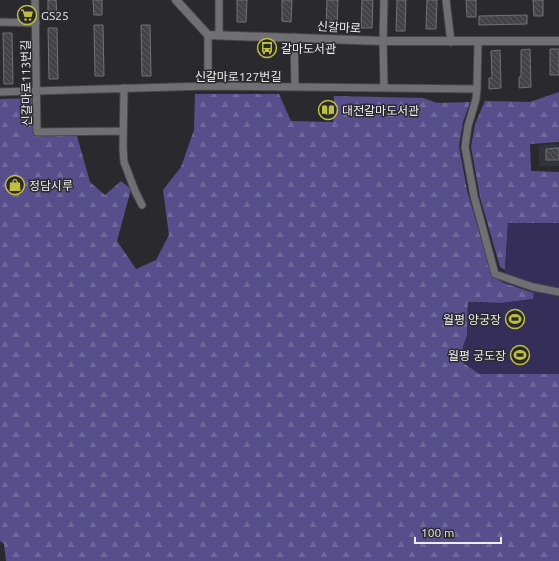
<svg xmlns="http://www.w3.org/2000/svg" width="559" height="561" font-family="Ubuntu,'Noto Sans KR',sans-serif">
<style>
.built{fill:#33333c}
.forest{fill:url(#forest-firs)}
.park{fill:#352e58}
.building{fill:url(#building-back-hatch);stroke:#727176}
.lines{fill:none;stroke-linecap:round;stroke-linejoin:round}
.minor-casing{stroke:#47474a;stroke-width:9}
.tertiary-casing{stroke:#47474a;stroke-width:10}
.minor{stroke:#707074;stroke-width:7}
.tertiary{stroke:#707074;stroke-width:8}
.labels{text-anchor:middle;dominant-baseline:central;stroke-width:3;stroke-linejoin:round;paint-order:stroke}
.poi-label{font-size:12px;fill:#ececee;stroke:#2a2a2e;text-anchor:start}
.street-label{font-size:12px;fill:#ececee;stroke:#2a2a2e}
</style>
<defs>
<pattern id="forest-firs" width="22" height="20" patternUnits="userSpaceOnUse"><rect width="22" height="20" fill="#574e8b"/><path d="M5 1l3.5 6h-7zM16 11l3.5 6h-7z" fill="#6f689c"/></pattern>
<pattern id="building-back-hatch" width="6" height="6" patternUnits="userSpaceOnUse"><rect width="6" height="6" fill="#434246"/><path d="M-1 5l2 2M0 0l6 6M5-1l2 2" fill="none" stroke="#5e5d61"/></pattern>
</defs>
<rect width="100%" height="100%" fill="#2a2a2e"/>
<path class="built" d="M559,144V166H539V145Z"/>
<path class="forest" d="M559,92V142L530,144L531,171L559,172V223H508L505,270L500,267L480,197L471,147L475,124L485,101L530,102Z
M195,94H279L291,121L333,122L334,96L423,98L437,103L470,102L463,122L459,146L467,190L492,276L504,283L534,293L533,299L503,303L468,302L467,336L463,347L479,374H559V561H6L4,544L0,541V99L33,98L34,135L77,136L90,182L105,195L121,181L131,189L117,241L136,269L156,260L169,235L163,190L181,167L194,130Z"/>
<path class="park" d="M508,223H559V374H479L462,362L463,347L467,336L468,302L503,303L533,299L534,293L504,283Z"/>
<path class="building" d="M48,0H56L57,16H48Z
M93,0H102V15H94Z
M237,0H247L246,22H237Z
M282,0H292L291,22L282,21Z
M327,0H338L337,28L326,27Z
M362,0H373L372,28H361Z
M397,0H406L405,31H396Z
M427,0H437L436,29H426Z
M466,0H476V17H467Z
M533,0H543V16H534Z
M527,15V24L479,25V16Z
M94,25H103L104,76H95Z
M141,25H150L151,76H142Z
M48,28H57L58,79H49Z
M3,33H12L13,84H4Z
M530,49L531,87L519,88V77H521V50Z
M550,49H559V75H550Z
M500,50L501,88L489,89V78H492L491,51Z
M559,148V160H546V149Z"/>
<g class="lines">
<g class="minor-casing">
<path id="minor" d="M35,0L37,132L123,131
M446,0L451,42
M0,22L36,23
M208,35V86
M219,35V0
M294,37L295,87
M478,41L477,89L476,99L468,126L465,147L474,196L495,274L533,287L559,292
M384,87L383,41L384,0
M124,88L123,148L124,162L135,191L142,205
M0,92L208,86L477,89"/>
</g>
<g class="tertiary-casing">
<path id="tertiary" d="M176,0L208,35L383,41H559"/>
</g>
<use href="#minor" class="minor"/>
<use href="#tertiary" class="tertiary"/>
</g>
<defs>
<g id="supermarket-ring" transform="scale(1)"><circle r="9.5" fill="#2a2a2e" stroke="#bfbe41" stroke-width="1.5"/><path d="M-6-5.5h2.5l.6 2H6L4.5 2H-2.5L-4.4-4H-6ZM-1.5 3.2a1.3 1.3 0 1 0 .1 0ZM3 3.2a1.3 1.3 0 1 0 .1 0Z" fill="#bfbe41"/></g>
<g id="bus-ring" transform="scale(1)"><circle r="9.5" fill="#2a2a2e" stroke="#bfbe41" stroke-width="1.5"/><path d="M-5-6H5V4H4V6H2V4H-2V6H-4V4H-5ZM-3.5-4V0h7V-4ZM-3.5 1.2v1.5H-2V1.2ZM2 1.2v1.5H3.5V1.2Z" fill="#bfbe41"/></g>
<g id="library-ring" transform="scale(1)"><circle r="9.5" fill="#2a2a2e" stroke="#bfbe41" stroke-width="1.5"/><path d="M-6-4Q-3-5.5-.7-3.5V5Q-3 3-6 4ZM6-4Q3-5.5 .7-3.5V5Q3 3 6 4Z" fill="#bfbe41"/></g>
<g id="shop-ring" transform="scale(1)"><circle r="9.5" fill="#2a2a2e" stroke="#bfbe41" stroke-width="1.5"/><path d="M-5-2.5h2.3a2.7 3.5 0 0 1 5.4 0H5L5.5 6h-11ZM-1.5-2.5h3a1.5 2.3 0 0 0-3 0Z" fill="#bfbe41"/></g>
<g id="stadium-ring" transform="scale(1)"><circle r="9.5" fill="#2a2a2e" stroke="#bfbe41" stroke-width="1.5"/><path d="M0-5a6.5 5 0 1 0 0 10a6.5 5 0 1 0 0-10ZM-3.5-1.8h7v3.6h-7Z" fill="#bfbe41"/></g>
</defs>
<g fill-rule="evenodd">
<use href="#supermarket-ring" x="27" y="15"/>
<use href="#bus-ring" x="267" y="48"/>
<use href="#library-ring" x="328" y="110"/>
<use href="#shop-ring" x="15" y="185"/>
<use href="#stadium-ring" x="515" y="319"/>
<use href="#stadium-ring" x="520" y="355"/>
</g>
<g class="labels">
<g class="poi-label">
<text x="41" y="15">GS25</text>
<text x="281" y="48">갈마도서관</text>
<text x="342" y="110">대전갈마도서관</text>
<text x="29" y="185">정담시루</text>
<text x="501" y="319" text-anchor="end">월평 양궁장</text>
<text x="506" y="355" text-anchor="end">월평 궁도장</text>
</g>
<g class="street-label">
<text transform="translate(339 27) rotate(3)">신갈마로</text>
<text x="238" y="76">신갈마로127번길</text>
<text transform="translate(26 83) rotate(-91)">신갈마로113번길</text>
</g>
</g>
<path d="M415 537v6h86v-6" fill="none" stroke="#ececee" stroke-width="2"/>
<text x="421" y="537" font-size="12" fill="#ececee" stroke="#2a2a2e" stroke-width="3" paint-order="stroke">100 m</text>
</svg>
